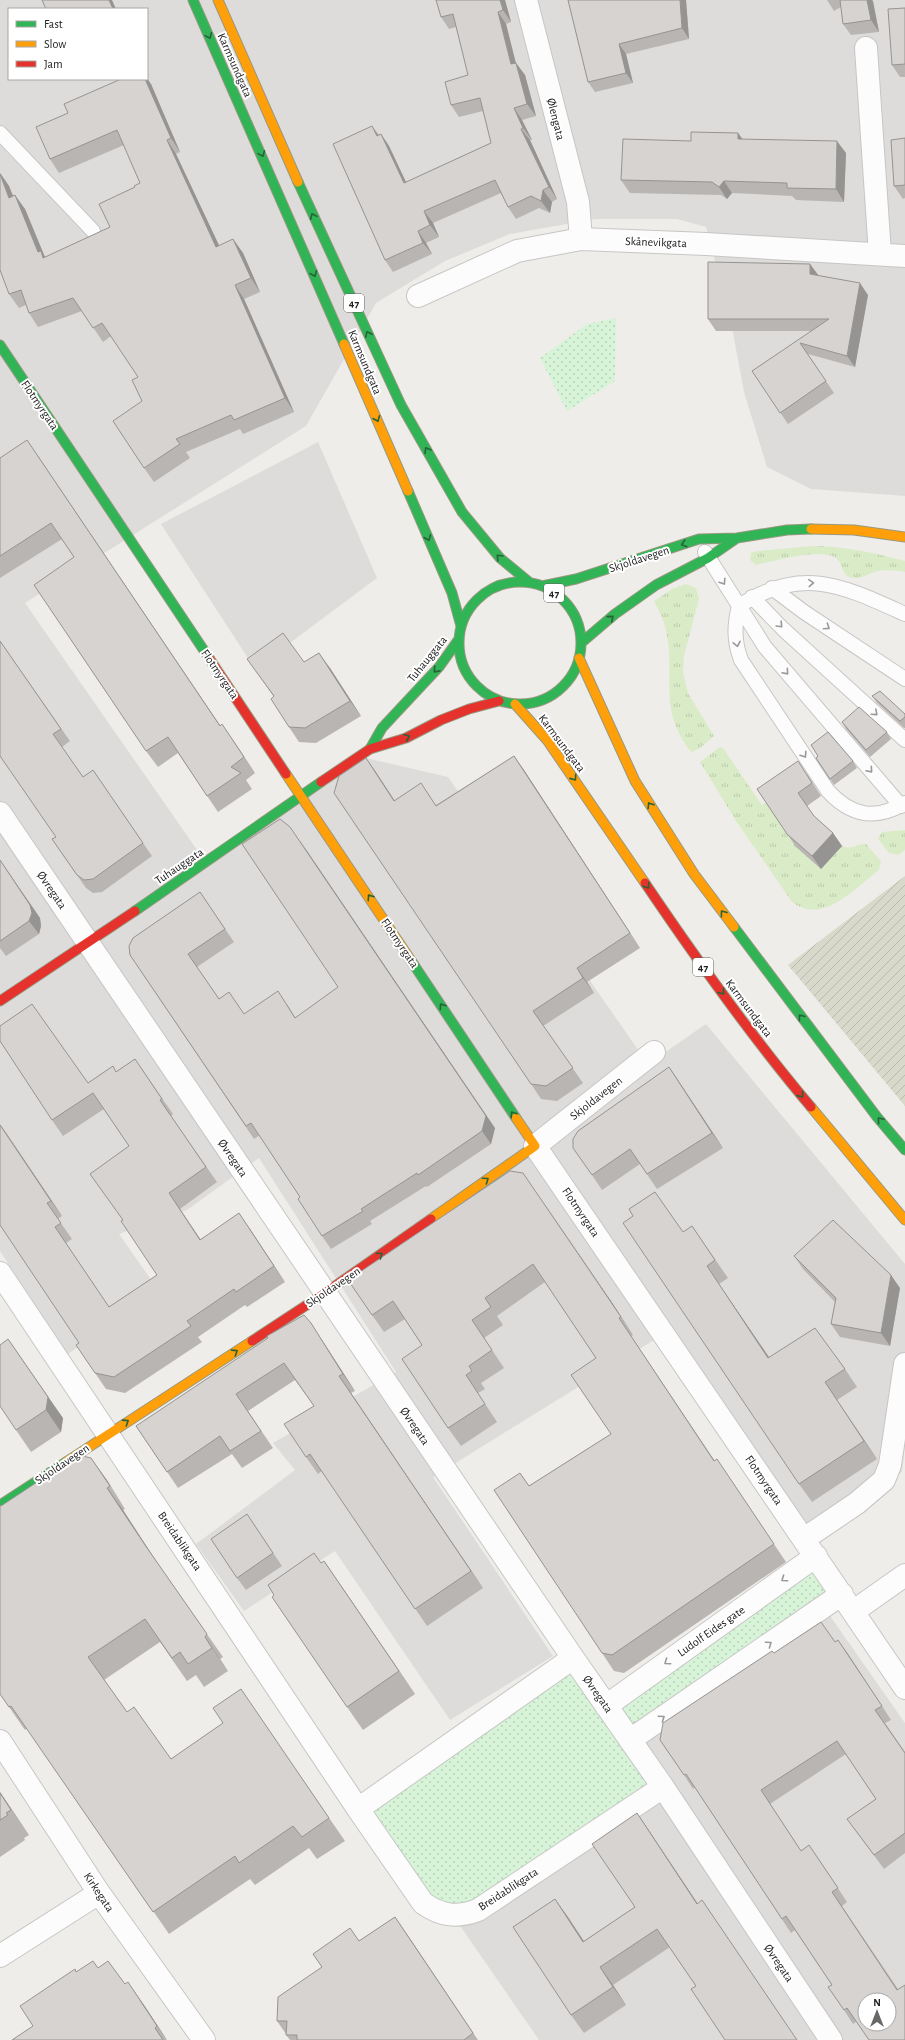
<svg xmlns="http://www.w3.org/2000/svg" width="905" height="2040" font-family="'Alegreya Sans',sans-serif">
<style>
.residential{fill:#dedcda;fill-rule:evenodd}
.religious{fill:#dddcda}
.construction{fill:url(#construction-furrows)}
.grass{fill:url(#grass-tufts)}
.park{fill:url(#park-dots)}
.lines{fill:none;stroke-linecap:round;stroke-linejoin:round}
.lane-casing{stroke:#c7c6c5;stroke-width:16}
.street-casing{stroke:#c7c6c5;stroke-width:24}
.fast-casing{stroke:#979980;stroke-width:11}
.slow-casing{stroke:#979980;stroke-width:11}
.jam-casing{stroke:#979980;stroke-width:11}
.lane{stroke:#fdfcfc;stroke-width:14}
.street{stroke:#fdfcfc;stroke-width:22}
.fast{stroke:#30b455;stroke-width:9}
.slow{stroke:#ff9f0a;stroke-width:9}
.jam{stroke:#e5322d;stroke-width:9}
.wall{fill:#b8b5b3}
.shaded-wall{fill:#969492}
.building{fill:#d6d3d0;stroke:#969492;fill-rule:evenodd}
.oneway{stroke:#276338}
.oneway2{stroke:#9a9999}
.labels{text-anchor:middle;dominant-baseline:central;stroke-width:4;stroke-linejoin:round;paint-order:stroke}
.shield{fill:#fff;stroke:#636363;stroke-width:1}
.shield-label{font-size:11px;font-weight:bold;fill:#202020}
.street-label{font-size:12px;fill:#202020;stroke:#fff}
</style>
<defs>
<pattern id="construction-furrows" width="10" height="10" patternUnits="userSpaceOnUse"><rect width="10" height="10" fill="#d8d8cb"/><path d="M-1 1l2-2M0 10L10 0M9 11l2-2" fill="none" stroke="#b9b9ae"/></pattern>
<pattern id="grass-tufts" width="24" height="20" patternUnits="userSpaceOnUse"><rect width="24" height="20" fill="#daecc7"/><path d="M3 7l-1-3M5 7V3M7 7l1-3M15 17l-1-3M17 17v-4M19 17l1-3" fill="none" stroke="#bbcaab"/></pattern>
<pattern id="park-dots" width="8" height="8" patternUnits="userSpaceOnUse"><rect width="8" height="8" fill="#d7f4d8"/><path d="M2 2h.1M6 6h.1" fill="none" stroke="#b8d1b9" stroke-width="1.8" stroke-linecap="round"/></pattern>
</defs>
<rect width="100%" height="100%" fill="#efede9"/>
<path class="residential" d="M0,0H905V496L811,489L767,467L744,392L730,317L706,227L677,219H595L510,234L445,261L376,303L306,426L25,603L202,857L366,758L448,777L648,1064L706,1024L905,1264V1444L902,1472L791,1534L659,1337L433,1477L553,1656L450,1720L335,1551L244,1611L196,1544L295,1470L273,1443L396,1372L259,1158L187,1210L119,1234L159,1291L68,1354L0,1251ZM9,9H147V79H9Z
M828,1613L905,1723V2040H539L454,1917L627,1754ZM865,2000H889V2024H865Z"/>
<path class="religious" d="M318,442L377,578L255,669L161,524Z"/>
<path class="construction" d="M905,876V1106L788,965Z"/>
<path class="grass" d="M813,546C844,546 875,553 905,561V572C893,570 880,569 869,574C864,576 860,579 854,578C841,578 844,563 835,557C818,548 774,561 756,565L750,560L751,553L757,551Z
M686,584L696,588L699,599L684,656L683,672L688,693L714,736L699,749L691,752C658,710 675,681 667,635C665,623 660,612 654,601L672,589Z
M720,747L723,748L762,805L767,802L844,847C853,849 857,843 866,844L881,861L879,870C855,888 823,926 792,902L736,821L700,762Z
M905,830V850L898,855L889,853L878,839L882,832Z"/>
<path class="park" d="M616,318L615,381L567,411L540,358L587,324Z
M816,1556L842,1594L630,1740L663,1787L478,1910L436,1911L358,1809L573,1658L606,1706Z"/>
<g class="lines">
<g class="lane-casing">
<path id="lane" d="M0,133L93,231
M705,552L765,647L901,806
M772,588L804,612L905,679
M752,597L783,629L905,740
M905,614C843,586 802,565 739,606C734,626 734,641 741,660L828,791C851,816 875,821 905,803"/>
</g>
<g class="street-casing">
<path id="street" d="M526,0L578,202L581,239
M866,48L880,254
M418,296L517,251L581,239L706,244L905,256
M0,813L573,1658L663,1787L831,2040
M654,1052L535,1146L905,1688
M0,1273L358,1809L573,1658
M804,1539L857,1503L884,1480L890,1465L905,1364
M854,1611L905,1575
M606,1706L816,1556
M630,1740L842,1594
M0,1741L99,1893L204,2040
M358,1809L423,1903C441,1916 457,1918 478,1910L663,1787
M0,1956L99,1893"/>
</g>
<g class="fast-casing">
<path id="fast" d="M193,0L344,344
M298,182L401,405L462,512L500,558L529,582
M0,345L209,658
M408,491L452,593L461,626
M459 643a61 61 0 1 1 122 0a61 61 0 1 1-122 0Z
M542,586L576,579L699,539L737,538L787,530L811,529
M581,643L615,614L656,585L708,558L737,538
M370,749L382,728L439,667L459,639
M135,911L321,782
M734,927L877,1117L905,1150
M412,962L516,1118
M0,1505L66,1462"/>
</g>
<g class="slow-casing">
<path id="slow" d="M218,0L298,182
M344,344L408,491
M811,529L854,530L905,537
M579,658L635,781L694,874L734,927
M515,704L547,740L645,883
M286,774L412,962
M811,1107L905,1220
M431,1219L535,1146L516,1118
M66,1462L252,1341"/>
</g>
<g class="jam-casing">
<path id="jam" d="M209,658L286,774
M321,782L370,749L406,738L441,720L469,709L499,701
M645,883C697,960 751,1036 811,1107
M0,1001L135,911
M252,1341L325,1293L431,1219"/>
</g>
<use href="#lane" class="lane"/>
<use href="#street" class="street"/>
<use href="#fast" class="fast"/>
<use href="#slow" class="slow"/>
<use href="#jam" class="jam"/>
</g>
<path class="wall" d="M436,0H505L511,22L506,24L516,63L525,75L536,116L522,120L532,140H530L557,199L552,202L550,213L539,208L516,219L508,207L501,193L433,223L439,237L426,243L432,254L393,272L385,260L372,126L379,135L381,134L389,146L406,182L491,143L483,111L459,117L451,105L468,75L456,27L449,29L441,17Z
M568,0H686L689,39L626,54L633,83L595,92L588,82Z
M827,0H872L879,32L851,35L843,24L841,7L834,11Z
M905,8V77H900L892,65Z
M151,84L180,152L176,154L219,246L233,239L243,253L260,292L244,299L294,412L243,434L240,429L186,452L190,458L154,482L144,468L142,401L138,377L111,336L103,342L82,311L38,327L29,313L26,305L19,308L9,294L0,270V173L9,186L13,196L25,209L45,257L110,227L135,187L140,183L124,145L59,173L50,159Z
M738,133L743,140L846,153L844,202L796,200L792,196L732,193L727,199L721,195L630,193L621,180L691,141Z
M905,138V198L903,199L894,186Z
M810,264L818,276L868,295L855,367L808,354L834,393L788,424L752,371L812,331H716L708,319Z
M38,456L220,725L233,740L255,773L246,780L252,789L218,812L178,753L158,767L146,751L74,557L62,539L0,578V458Z
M0,641L70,741L62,747L83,777L93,770L152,856L102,892L93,893L86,888L52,839L56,837Z
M247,659L304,662L330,668L361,716L316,743L299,742L289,727L274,697Z
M872,696L905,714V728H904L877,703Z
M842,722L887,732L891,739L870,757L846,729Z
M514,756L524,770L640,948L587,982L594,993L543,1026L583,1083L557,1101L541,1099L531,1084L366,758L394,800L436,805Z
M818,756L853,761L857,768L834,785L816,758Z
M807,774L821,796L807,806L814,817L833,833L842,846L821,869L796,847L757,789Z
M0,860L40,918L41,926L39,934L6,956L0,948Z
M200,892L234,942L197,967L219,999L244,1014L287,1004L295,1017L495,1128L491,1144L427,1187L426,1186L370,1221L372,1224L331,1249L322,1236L300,1197L260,1135L254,1139L130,955Z
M135,1059L173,1114L171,1116L217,1182L180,1209L200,1239L250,1229L285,1282L247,1307L245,1305L198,1337L202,1342L125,1393L106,1389L95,1373L79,1343L0,1124L62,1216L58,1219L72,1239L66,1243L109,1307L157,1275L123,1220L129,1146L104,1109L63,1136L52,1120L88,1083L117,1071Z
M669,1067L723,1148L657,1189L640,1164L602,1190L592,1175Z
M510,1171L611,1301L633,1335L631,1336L714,1460L729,1477L786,1562L624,1673L614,1671L602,1653L520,1473L529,1486L611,1434L596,1358L545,1282L497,1316L503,1325L484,1338L504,1368L481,1383L485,1389L478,1393L497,1422L461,1446L448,1428L422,1345L405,1319L384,1332L372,1315Z
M692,1226L728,1278L719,1284L769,1357L845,1369L857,1387L837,1400L877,1459L812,1502L799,1484L683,1232Z
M794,1256L900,1288L890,1346L840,1337L831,1324L835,1302L803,1269Z
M322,1340L355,1391L351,1393L483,1588L427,1626L322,1471L318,1474L306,1457L314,1406L295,1380L248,1411L273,1448L242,1468L232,1454L178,1488L136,1426Z
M0,1345L63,1418L61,1432L31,1452L16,1430Z
M91,1458L125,1509L123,1510L160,1567L223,1657L220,1659L228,1671L204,1687L196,1675L187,1681L160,1642L104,1680L127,1712L171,1759L256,1712L345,1841L317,1859L309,1848L255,1885L250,1879L169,1934L27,1728L25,1730L0,1694L1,1506Z
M247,1514L282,1566L246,1590L237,1578Z
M324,1561L415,1694L363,1730L347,1707Z
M835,1642L848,1654L891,1720L885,1723L905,1752V1853L884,1869L847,1819L876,1799L846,1754L770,1804L801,1851L809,1845L818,1858L847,1902L842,1906L898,1989L853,2024L844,2010L832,1985L795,1930L791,1933L695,1787L693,1789L684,1775L774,1653Z
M0,1792L29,1835L24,1838L25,1840L0,1857Z
M637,1813L697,1903L696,1986L670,1947L613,1985L626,2005L584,2033L571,2015L555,1899L584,1941L635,1907Z
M395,1917L478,2040H290L286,2035V2034L277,2021L322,1967L313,1954L359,1941Z
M98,1968L125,1984L144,2005L167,2040H12L33,2026L76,1972Z"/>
<path class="shaded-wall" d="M109,0H112L116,9H113Z
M500,0H505L511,22L503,10Z
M680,0H686L689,39L682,28Z
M867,0H872L873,1L879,32L871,20Z
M498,12L506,24L519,76L511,64Z
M619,44L626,54L633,83L626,73Z
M516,63L525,75L536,116L527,104Z
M147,78L151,84L180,152L171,138L145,79H147Z
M514,108L522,120L532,140L523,128Z
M372,126L380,138L377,136Z
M521,129L530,140L557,199L549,187Z
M738,133L747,145L738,139Z
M381,134L389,146L412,195L404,183Z
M167,140L176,154L226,260L216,247Z
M837,141L846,153L844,202L836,189Z
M0,173L9,186L19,211L9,198Z
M724,181L732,193L727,199L719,187Z
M543,190L552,202L550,213L541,201Z
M15,195L25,209L44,255L50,265L38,252Z
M424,211L433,223L439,237L430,225Z
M418,231L426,243L432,254L423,243Z
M233,239L243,253L260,292L251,278Z
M810,264L819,276L810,274Z
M860,283L868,295L855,367L847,356Z
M235,285L244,299L294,412L285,398Z
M27,440L38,456L231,742L220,726Z
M319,653L330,668L361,716L350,701Z
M222,724L233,740L255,773L244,757Z
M514,756L524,770L640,948L630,933Z
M366,758L376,772L404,815L394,801Z
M833,833L842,846L821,869L812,856Z
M299,839L495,1128L491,1144L482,1131Z
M0,860L40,918L41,926L39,934L29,921Z
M577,968L587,982L594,993L583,978Z
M669,1067L680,1083L723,1148L712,1133Z
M0,1124L7,1134L62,1216L51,1201Z
M536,1191L611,1301L633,1335L621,1317Z
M169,1193L180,1209L211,1255L200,1240Z
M239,1213L250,1229L285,1282L274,1266Z
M707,1266L719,1284L781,1375L768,1358Z
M891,1275L900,1288L890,1346L881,1333Z
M619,1318L631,1336L726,1478L714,1461Z
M311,1323L355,1391L343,1374Z
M8,1339L63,1418L61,1432L46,1410Z
M339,1376L351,1393L483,1588L471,1571Z
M825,1382L837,1400L877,1459L864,1441Z
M91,1458L107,1480L125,1509L110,1486Z
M107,1488L123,1510L160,1567L145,1545Z
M324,1561L340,1584L415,1694L399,1671Z
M205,1637L220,1659L228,1671L212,1648Z
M838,1640L848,1654L891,1720L882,1706Z
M0,1792L29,1835L0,1793Z
M637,1813L650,1832L710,1922L697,1904Z
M555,1899L568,1917L596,1960L583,1942Z
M395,1917L411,1940L478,2040Z
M600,1967L613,1985L626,2005L613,1987Z
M128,1982L144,2005L167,2040L157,2026Z"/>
<path class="building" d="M42,0H109L113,9H46Z
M436,0H500L503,10L498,12L511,64L516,63L527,104L514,108L523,128L521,129L549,187L543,190L541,201L531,196L508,207L495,180L424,211L430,225L418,231L423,243L385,260L333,144L372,126L377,136L381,134L404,183L491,143L480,98L451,105L445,82L468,75L453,14L441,17Z
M568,0H680L682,28L619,44L626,73L588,82Z
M840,0H867L871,20L843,24Z
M905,8V64L892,65L888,9Z
M121,79H145L171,138L167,140L216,247L233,239L251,278L235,285L285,398L234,420L231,415L176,439L180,444L144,468L113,421L142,401L132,380L138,377L102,323L93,328L73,298L29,313L21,290L9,294L0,270V174L9,198L15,195L38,252L41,251L43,258L110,227L99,204L135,187L134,186L140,183L117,130L50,159L36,127L68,113L64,104Z
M691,132L738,133V139L837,141L836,189L787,188V183L724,181L719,187L712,182L621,180L623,139L691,141Z
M905,138V185L894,186L891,140Z
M708,262L810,264V274L860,283L847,356L800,343L826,381L780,413L752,371L829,319H708Z
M27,440L220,726L222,724L244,757L231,767L241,773L207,796L168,737L146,751L34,585L74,557L51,523L0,556V458Z
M283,633L304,662L319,653L350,701L305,728L289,727L271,699L274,696L247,659Z
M0,641L61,729L53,734L83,777L93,770L143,843L93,879L84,880L77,875L52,839L56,837L0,756Z
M880,691L905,714V717L900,721L872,696Z
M859,707L887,732L866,750L842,722Z
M828,732L853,761L830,779L816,758L818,756L811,745Z
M514,756L630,933L577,968L583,978L533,1011L573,1068L546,1086L531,1084L334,793L339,776L366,758L394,801L421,783L436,806Z
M798,761L812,783L798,793L814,816L833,833L812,856L787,834L757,789Z
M280,819L290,827L486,1116L482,1131L418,1175L417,1173L361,1209L363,1211L322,1236L298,1199L300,1197L251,1123L246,1126L130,955L129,946L133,938L200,892L225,929L188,954L219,999L229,992L244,1014L278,991L295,1018L338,987L242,844Z
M0,860L30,905L32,913L29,921L0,941Z
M32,1004L88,1083L113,1066L116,1072L135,1059L162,1099L160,1100L206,1167L169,1193L200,1240L239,1213L274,1266L236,1292L234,1289L187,1321L191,1326L114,1377L95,1373L76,1345L79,1343L0,1225V1125L51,1201L47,1203L61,1223L55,1227L109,1307L157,1275L121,1221L123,1220L90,1174L129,1146L93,1093L52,1120L0,1041V1026Z
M669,1067L712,1133L647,1174L630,1149L592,1175L573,1148V1139L578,1131Z
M510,1171L523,1173L598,1283L621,1317L619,1318L714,1461L717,1459L774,1544L612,1655L602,1653L494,1490L520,1473L529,1486L611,1434L571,1375L596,1358L533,1264L485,1298L491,1307L472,1320L492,1350L469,1366L472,1371L466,1375L485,1404L448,1428L402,1359L422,1345L393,1301L372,1315L348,1280Z
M655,1192L683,1232L692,1226L715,1260L707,1266L768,1358L815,1328L845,1369L825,1382L864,1441L799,1484L623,1223L633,1216L629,1209Z
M833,1220L891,1275L881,1333L831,1324L836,1298L794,1256Z
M304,1315L311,1323L343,1374L339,1376L471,1571L415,1609L310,1454L306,1457L284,1424L314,1406L284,1363L236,1394L261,1431L230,1451L220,1436L167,1472L136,1426L268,1338L267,1336Z
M8,1339L48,1397L46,1410L16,1430L0,1406V1345Z
M78,1455L91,1458L110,1486L107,1488L145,1545L207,1634L205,1637L212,1648L188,1664L180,1652L172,1658L145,1619L88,1657L127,1712L134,1707L171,1759L223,1723L213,1708L241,1689L329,1818L302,1837L293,1826L239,1863L235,1856L153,1912L11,1706L9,1707L0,1694V1505L1,1506Z
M247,1514L273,1553L237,1578L211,1539Z
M314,1553L321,1563L324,1561L399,1671L347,1707L272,1597L274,1595L268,1585Z
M821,1622L835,1642L838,1640L882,1706L875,1710L905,1753V1833L874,1855L847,1819L876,1799L837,1741L761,1790L801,1851L809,1845L838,1888L832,1892L897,1990L905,1985V2040H869L847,2008L844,2010L828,1987L832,1985L786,1916L782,1919L686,1774L684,1775L660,1740L663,1723L772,1651L774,1653ZM865,2000H889V2024H865Z
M0,1793L11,1810L6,1813L8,1815L0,1820Z
M637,1813L697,1904L702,1900L797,2040H725L691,1989L696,1986L657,1929L600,1967L613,1987L571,2015L513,1927L555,1899L583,1942L635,1907L592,1844Z
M395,1917L473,2033L464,2040H297V2035H286L287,2021H277L278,1997L322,1967L313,1954L350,1928L359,1941Z
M93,1961L98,1968L108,1961L125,1984L128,1982L157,2026L155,2028L163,2040H12L33,2026L20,2006L75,1969L76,1972Z"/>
<defs><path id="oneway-chevron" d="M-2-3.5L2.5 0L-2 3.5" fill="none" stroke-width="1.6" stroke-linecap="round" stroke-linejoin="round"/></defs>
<g class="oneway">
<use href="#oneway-chevron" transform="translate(209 36) rotate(66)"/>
<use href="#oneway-chevron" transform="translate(262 154) rotate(66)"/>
<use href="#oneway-chevron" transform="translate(313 216) rotate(-114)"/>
<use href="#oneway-chevron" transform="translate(314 274) rotate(67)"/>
<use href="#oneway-chevron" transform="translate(368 334) rotate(-115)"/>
<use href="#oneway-chevron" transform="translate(377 419) rotate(67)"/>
<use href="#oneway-chevron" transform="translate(427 450) rotate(-120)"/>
<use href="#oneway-chevron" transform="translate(428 538) rotate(67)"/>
<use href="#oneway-chevron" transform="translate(684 544) rotate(162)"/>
<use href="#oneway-chevron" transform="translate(499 557) rotate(-134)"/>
<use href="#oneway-chevron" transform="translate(611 618) rotate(-40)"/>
<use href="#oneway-chevron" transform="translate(436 670) rotate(132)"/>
<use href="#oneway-chevron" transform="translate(407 737) rotate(-23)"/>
<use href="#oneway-chevron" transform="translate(574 778) rotate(55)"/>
<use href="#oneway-chevron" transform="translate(650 805) rotate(-122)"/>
<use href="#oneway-chevron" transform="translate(647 886) rotate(56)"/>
<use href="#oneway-chevron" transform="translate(370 897) rotate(-124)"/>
<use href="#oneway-chevron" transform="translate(723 913) rotate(-127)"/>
<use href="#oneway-chevron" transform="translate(722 992) rotate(53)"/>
<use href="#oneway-chevron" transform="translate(442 1006) rotate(-124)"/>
<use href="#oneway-chevron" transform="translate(801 1017) rotate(-127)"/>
<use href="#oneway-chevron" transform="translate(801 1095) rotate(51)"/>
<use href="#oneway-chevron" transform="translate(513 1114) rotate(-124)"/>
<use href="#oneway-chevron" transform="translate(880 1120) rotate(-130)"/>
<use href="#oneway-chevron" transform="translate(486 1180) rotate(-35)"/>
<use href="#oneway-chevron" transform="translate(380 1255) rotate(-35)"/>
<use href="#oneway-chevron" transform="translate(235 1352) rotate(-33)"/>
<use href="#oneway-chevron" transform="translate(126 1422) rotate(-33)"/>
</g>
<g class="oneway2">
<use href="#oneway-chevron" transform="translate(723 582) rotate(57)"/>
<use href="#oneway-chevron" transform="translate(811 583) rotate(-3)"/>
<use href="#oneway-chevron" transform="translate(780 625) rotate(46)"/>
<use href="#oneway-chevron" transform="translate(827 627) rotate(34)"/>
<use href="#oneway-chevron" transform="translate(737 644) rotate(78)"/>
<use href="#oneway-chevron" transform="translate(786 672) rotate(49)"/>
<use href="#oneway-chevron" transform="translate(875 713) rotate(42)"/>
<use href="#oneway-chevron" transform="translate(804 755) rotate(57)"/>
<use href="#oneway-chevron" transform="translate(870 770) rotate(49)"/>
<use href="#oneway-chevron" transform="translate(784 1579) rotate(145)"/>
<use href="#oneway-chevron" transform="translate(769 1644) rotate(-35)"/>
<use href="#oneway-chevron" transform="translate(667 1662) rotate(145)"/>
<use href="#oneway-chevron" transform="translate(662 1718) rotate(-35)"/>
</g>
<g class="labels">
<g class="shield">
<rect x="344" y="294" width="20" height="18" rx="3"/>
<rect x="544" y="584" width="20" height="18" rx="3"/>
<rect x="693" y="958" width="20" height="18" rx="3"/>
</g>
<g class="shield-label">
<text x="354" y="303">47</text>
<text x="554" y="593">47</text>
<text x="703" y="967">47</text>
</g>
<g class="street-label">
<text transform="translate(235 65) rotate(66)">Karmsundgata</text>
<text transform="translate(556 119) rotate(76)">Ølengata</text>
<text transform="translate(656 242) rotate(2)">Skånevikgata</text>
<text transform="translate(365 362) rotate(67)">Karmsundgata</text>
<text transform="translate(40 405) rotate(56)">Flotmyrgata</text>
<text transform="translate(639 559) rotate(-18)">Skjoldavegen</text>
<text transform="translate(427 659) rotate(-51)">Tuhauggata</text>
<text transform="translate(220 674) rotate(56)">Flotmyrgata</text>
<text transform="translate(562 743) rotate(53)">Karmsundgata</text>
<text transform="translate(179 866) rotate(-34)">Tuhauggata</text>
<text transform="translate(52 890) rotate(56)">Øvregata</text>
<text transform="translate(400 943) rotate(56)">Flotmyrgata</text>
<text transform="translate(749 1008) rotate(53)">Karmsundgata</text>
<text transform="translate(596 1098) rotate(-38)">Skjoldavegen</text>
<text transform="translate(233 1158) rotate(56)">Øvregata</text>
<text transform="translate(581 1212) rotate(56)">Flotmyrgata</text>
<text transform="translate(333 1287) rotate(-34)">Skjoldavegen</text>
<text transform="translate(415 1426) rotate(56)">Øvregata</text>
<text transform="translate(62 1464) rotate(-34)">Skjoldavegen</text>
<text transform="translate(764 1480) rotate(56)">Flotmyrgata</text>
<text transform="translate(180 1541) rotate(56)">Breidablikgata</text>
<text transform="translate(711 1631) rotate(-35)">Ludolf Eides gate</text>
<text transform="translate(598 1694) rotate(55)">Øvregata</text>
<text transform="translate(508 1889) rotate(-33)">Breidablikgata</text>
<text transform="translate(99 1892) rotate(56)">Kirkegata</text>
<text transform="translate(779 1963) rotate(56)">Øvregata</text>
</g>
</g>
<rect x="8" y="8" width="140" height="72" fill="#ffffff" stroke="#a6a6a6"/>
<rect x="16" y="21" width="20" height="6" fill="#30b455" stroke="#a6a6a6"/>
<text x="44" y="28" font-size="12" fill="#202020">Fast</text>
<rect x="16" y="41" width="20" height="6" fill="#ff9f0a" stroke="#a6a6a6"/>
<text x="44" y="48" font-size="12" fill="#202020">Slow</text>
<rect x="16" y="61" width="20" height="6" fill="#e5322d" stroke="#a6a6a6"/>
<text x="44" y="68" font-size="12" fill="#202020">Jam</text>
<g transform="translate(877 2012)"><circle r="19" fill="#ffffff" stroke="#a6a6a6"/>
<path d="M0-3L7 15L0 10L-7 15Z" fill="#686866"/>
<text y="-6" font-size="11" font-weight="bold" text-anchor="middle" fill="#202020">N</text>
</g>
</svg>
